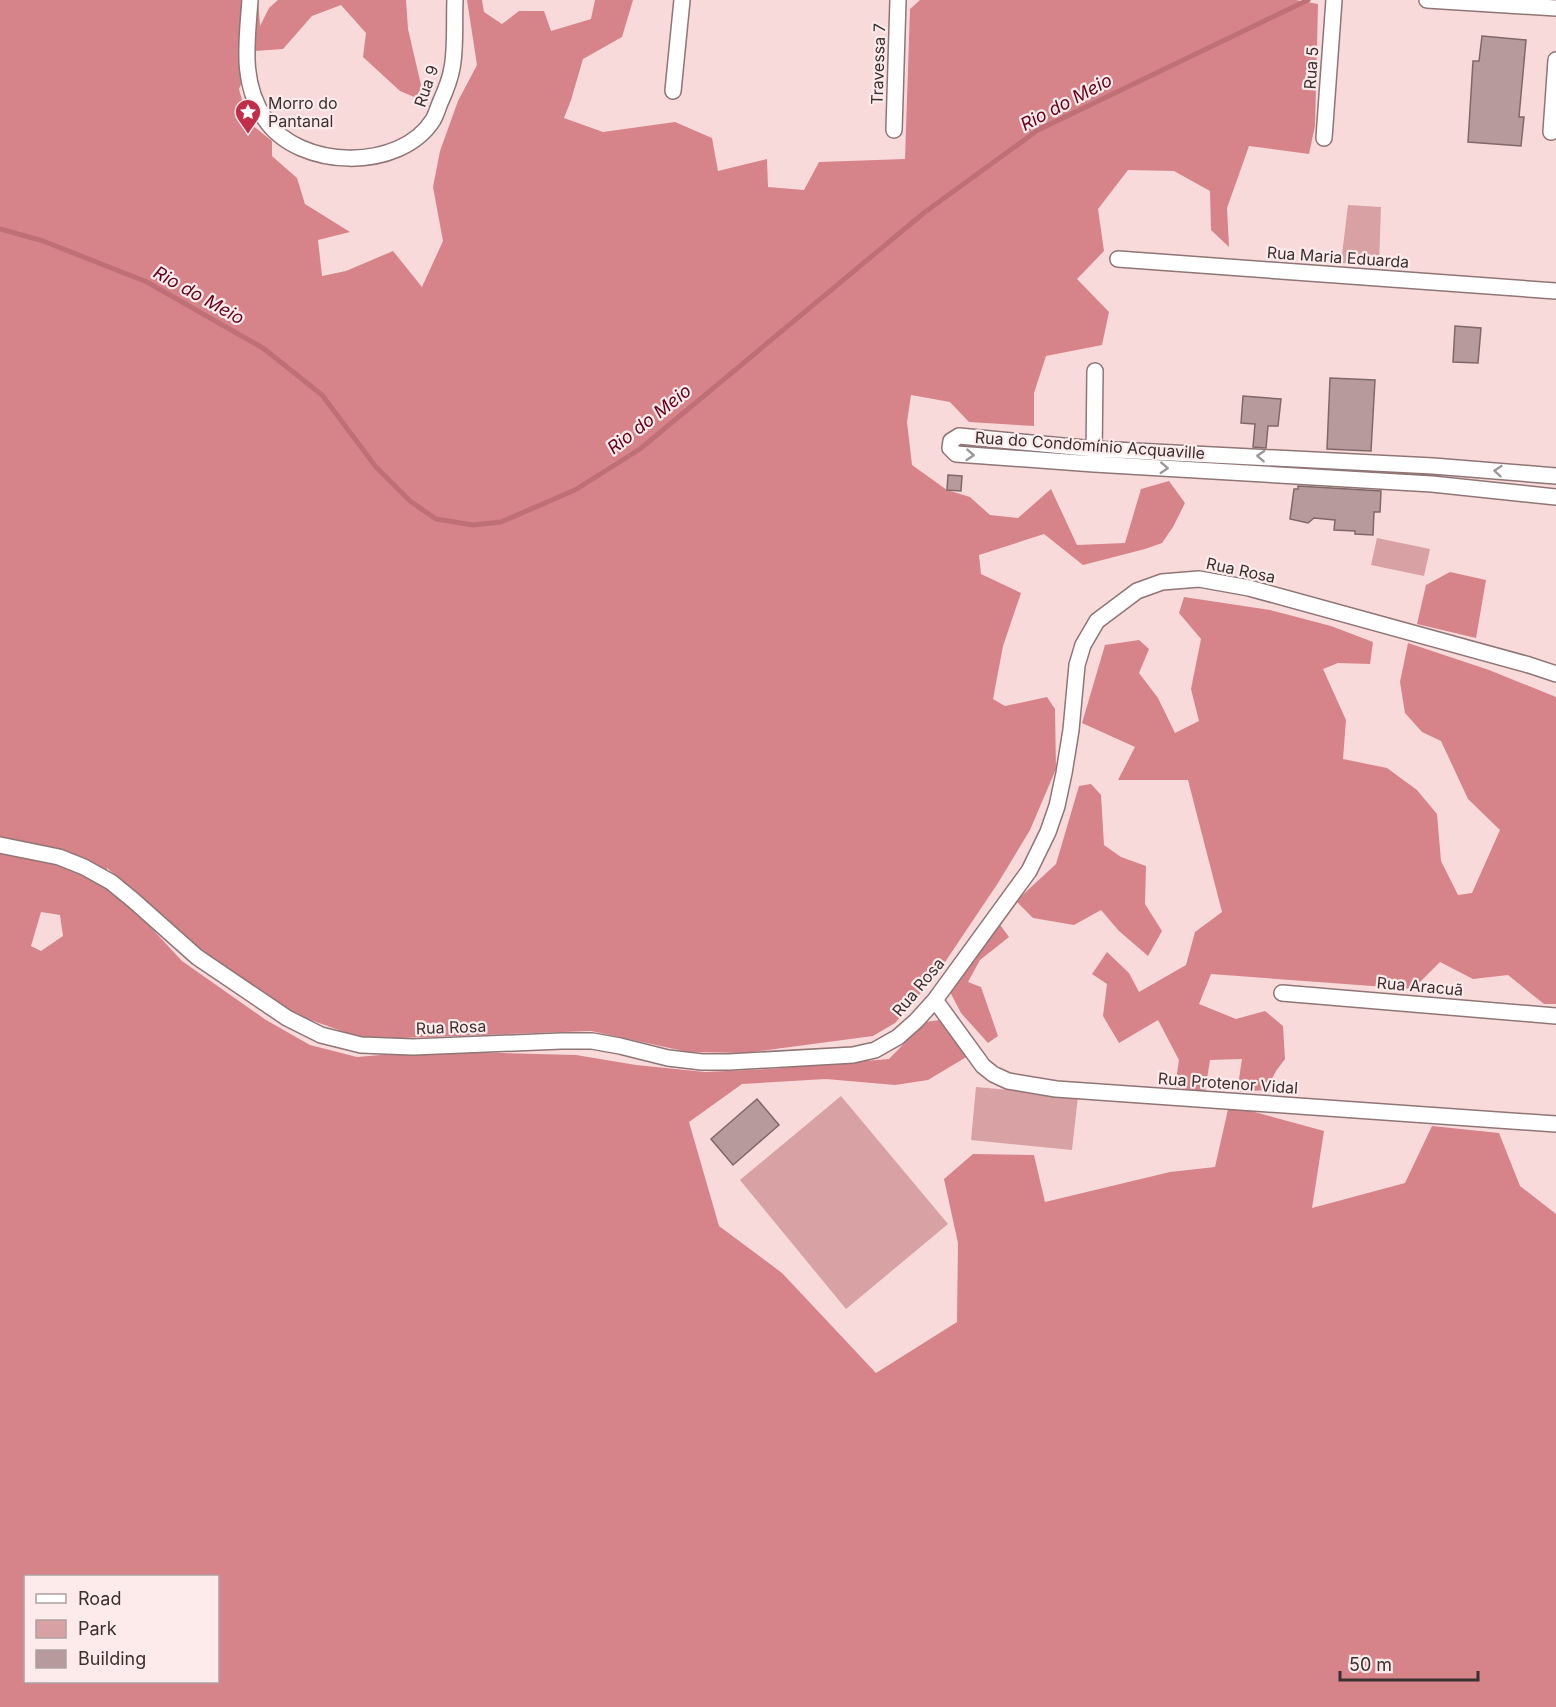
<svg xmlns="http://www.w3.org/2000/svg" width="1556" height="1707" font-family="Inter,sans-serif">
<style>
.green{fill:#d8a1a4}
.forest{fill:#d6848a;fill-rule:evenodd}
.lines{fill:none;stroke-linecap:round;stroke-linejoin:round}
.stream{stroke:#bf7076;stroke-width:5}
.building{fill:#b79b9c;stroke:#816868;stroke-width:1.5}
.street-casing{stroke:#8f7576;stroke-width:18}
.street{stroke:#fff;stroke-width:15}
.oneway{stroke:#9d9898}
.labels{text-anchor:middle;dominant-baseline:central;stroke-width:4.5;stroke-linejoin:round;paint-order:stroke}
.street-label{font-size:16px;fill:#3b3030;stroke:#fdebeb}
.poi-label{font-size:16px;fill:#3b3030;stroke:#fdebeb;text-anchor:start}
.water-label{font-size:18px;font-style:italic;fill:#65001b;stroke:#fdebeb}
</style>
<rect width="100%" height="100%" fill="#f8dadb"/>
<path class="green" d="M1348,205L1381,207L1379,265L1341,263Z
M1377,538L1430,549L1424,576L1371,565Z
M976,1087L1078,1096L1072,1150L971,1140Z
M841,1096L948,1224L846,1309L740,1180Z"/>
<path class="forest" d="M0,0H258L260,26L269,8L278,0H406L408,29L421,85L419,99L400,91L363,57L366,33L341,5L312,16L283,49L255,51L239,89L246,114L252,125L272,141V156L297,178L305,204L350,232L318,240L322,276L346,271L393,251L422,287L443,241L433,187L440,151L458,101L477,65L467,0H482L484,12L502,24L519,11H544L551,31L591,19L595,0H633L622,37L583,59L571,100L564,118L603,132L675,122L712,138L718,171L767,159L768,187L804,190L819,162L905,159L910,9L920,0H1296L1318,4L1315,126L1309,154L1249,146L1227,208L1229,247L1211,230L1210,191L1174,171L1128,170L1098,209L1104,251L1077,279L1109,312L1102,345L1046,356L1034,393V426L969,422L950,402L911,395L907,422L912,465L947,490L970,497L990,515L1018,518L1051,489L1077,545L1125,543L1141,489L1169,481L1185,503L1173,527L1162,543L1145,549L1083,565L1044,534L979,555L981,574L1021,593L1003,646L993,699L1005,706L1047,697L1055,709L1056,769L1030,830L998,883L937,974L895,1023L873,1036L745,1053L688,1052L591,1031L376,1039L350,1034L291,1013L205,958L128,886L107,868L106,887L144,920L182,961L266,1020L310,1045L357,1057L428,1051L576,1055L636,1065L705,1072L770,1069L889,1059L925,1022L940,1020L968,1056L928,1080L895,1085L826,1079L742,1084L689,1122L719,1226L782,1273L876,1373L957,1322L958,1243L944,1179L973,1154L1034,1155L1045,1202L1170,1172L1215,1167L1229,1105L1324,1131L1312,1208L1405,1183L1432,1126L1499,1133L1520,1186L1556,1214V1707H0ZM41,912L60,915L63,936L41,951L31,946ZM26,1576H218V1682H26Z
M1450,572L1486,580L1476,638L1417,624L1426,585Z
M1184,597L1270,610L1331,626L1373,642L1370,664L1338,663L1323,669L1346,720L1343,759L1387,768L1417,790L1437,814L1441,861L1458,895L1472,893L1500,830L1468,799L1441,741L1422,732L1405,713L1400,682L1408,643L1489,670L1556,697V1004H1544L1508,975L1473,979L1440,962L1413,989L1211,974L1199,1004L1236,1019L1265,1011L1283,1026L1285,1059L1276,1071L1266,1090L1237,1092L1242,1059L1210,1060L1205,1092L1175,1087L1179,1060L1158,1020L1119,1043L1103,1016L1107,984L1092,974L1107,952L1129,973L1139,992L1186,965L1195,932L1222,912L1188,780H1118L1135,747L1082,723L1105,645L1139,640L1149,649L1139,673L1158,698L1175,733L1199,721L1191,689L1201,639L1179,613Z
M1091,784L1101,795L1104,845L1121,857L1146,866L1145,904L1162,931L1148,956L1119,931L1101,910L1074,925L1033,918L1016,901L1056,864L1079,786Z
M998,922L1009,937L980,960L968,982L981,987L998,1036L988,1043L961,1013L949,990Z"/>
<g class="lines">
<path class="stream" d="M0,229L43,241L147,282L263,348L322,395L376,467L410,501L436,519L473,525L501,522L575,490L640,449L925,212L1038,130L1308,0"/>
</g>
<path class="building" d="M1482,36L1526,40L1519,117H1524L1521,146L1468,142L1473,61H1479Z
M1455,326L1481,328L1478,363L1453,362Z
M1330,378L1375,380L1371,451L1327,449Z
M1243,396L1281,399L1278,426H1268L1266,448L1253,447L1255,424L1241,423Z
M948,475L962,476L961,491L947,490Z
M1298,486L1381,491L1380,512H1374L1373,535L1355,534V531L1334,530L1335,520L1314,518L1308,523L1290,519L1294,489H1298Z
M757,1099L779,1125L733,1165L711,1139Z"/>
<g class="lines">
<g class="street-casing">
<path id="street" d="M250,0C247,42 240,82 265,119C299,170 400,172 433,120C436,115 438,108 440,103C445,92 450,80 452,68C456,48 454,21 455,0
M1427,0L1556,8
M673,91L682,0
M894,130L898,0
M1551,132L1556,60
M1324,138L1334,0
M1118,259L1556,291
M1094,458L1095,371
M1556,476L1433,466L1095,449L959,436L951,441L950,448L956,454L1094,464L1432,484L1556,497
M0,845L59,857L84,867L111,882L133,900L197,957L287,1018L321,1035L361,1045L413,1047L561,1041H592L620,1046L668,1058L702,1062H729L853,1055L875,1050L898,1037L916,1021L935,1000L1029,871L1048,832L1057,806L1064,773L1071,730L1077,665L1083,645L1097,621L1137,591L1162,582L1199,579L1249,588L1529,665L1556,674
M1282,993L1556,1016
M935,1000L983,1066L993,1074L1008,1081L1056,1089L1556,1124"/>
</g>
<use href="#street" class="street"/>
</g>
<defs><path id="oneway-chevron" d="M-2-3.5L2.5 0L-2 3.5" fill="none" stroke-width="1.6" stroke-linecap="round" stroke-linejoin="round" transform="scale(1.5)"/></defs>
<g class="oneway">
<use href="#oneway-chevron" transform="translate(970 455) rotate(4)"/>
<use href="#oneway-chevron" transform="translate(1261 456) rotate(-177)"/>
<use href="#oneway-chevron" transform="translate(1164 468) rotate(3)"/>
<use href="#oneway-chevron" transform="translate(1498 471) rotate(-175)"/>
</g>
<defs>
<g id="sight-pin" transform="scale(1.35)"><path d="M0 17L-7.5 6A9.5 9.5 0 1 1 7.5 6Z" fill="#bf2f49" stroke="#fdebeb"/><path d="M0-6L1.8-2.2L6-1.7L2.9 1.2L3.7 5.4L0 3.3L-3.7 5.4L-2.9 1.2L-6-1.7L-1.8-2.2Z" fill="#fff"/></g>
</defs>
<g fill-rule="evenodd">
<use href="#sight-pin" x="248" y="112"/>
</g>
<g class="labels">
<g class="street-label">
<text transform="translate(878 64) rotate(-88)">Travessa 7</text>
<text transform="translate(1311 68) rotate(-86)">Rua 5</text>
<text transform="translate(426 86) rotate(-71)">Rua 9</text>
<text transform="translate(1338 257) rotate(4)">Rua Maria Eduarda</text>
<text transform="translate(1090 445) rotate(4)">Rua do Condomínio Acquaville</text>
<text transform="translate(1241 570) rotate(12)">Rua Rosa</text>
<text transform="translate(1420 986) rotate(5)">Rua Aracuã</text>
<text transform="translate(918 987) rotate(-50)">Rua Rosa</text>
<text transform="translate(451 1027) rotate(-2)">Rua Rosa</text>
<text transform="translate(1228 1083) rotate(4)">Rua Protenor Vidal</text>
</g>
<g class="poi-label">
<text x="268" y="103">Morro do<tspan x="268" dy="18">Pantanal</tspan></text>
</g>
<g class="water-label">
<text transform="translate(1066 102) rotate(-28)">Rio do Meio</text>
<text transform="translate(199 295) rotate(29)">Rio do Meio</text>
<text transform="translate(649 419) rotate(-38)">Rio do Meio</text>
</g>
</g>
<rect x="24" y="1575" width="195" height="108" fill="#fdebeb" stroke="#afa0a0" stroke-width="1.5"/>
<rect x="36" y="1594" width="30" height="9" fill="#ffffff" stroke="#afa0a0" stroke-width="1.5"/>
<text x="78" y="1605" font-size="18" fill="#3b3030">Road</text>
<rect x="36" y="1620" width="30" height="18" fill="#d8a1a4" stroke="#afa0a0" stroke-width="1.5"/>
<text x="78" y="1635" font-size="18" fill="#3b3030">Park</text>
<rect x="36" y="1650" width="30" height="18" fill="#b79b9c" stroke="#afa0a0" stroke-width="1.5"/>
<text x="78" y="1665" font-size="18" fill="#3b3030">Building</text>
<path d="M1340 1671v9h138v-9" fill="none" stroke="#3b3030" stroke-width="3"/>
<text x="1349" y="1671" font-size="18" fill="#3b3030" stroke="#fdebeb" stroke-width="4.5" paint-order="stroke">50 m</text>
</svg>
